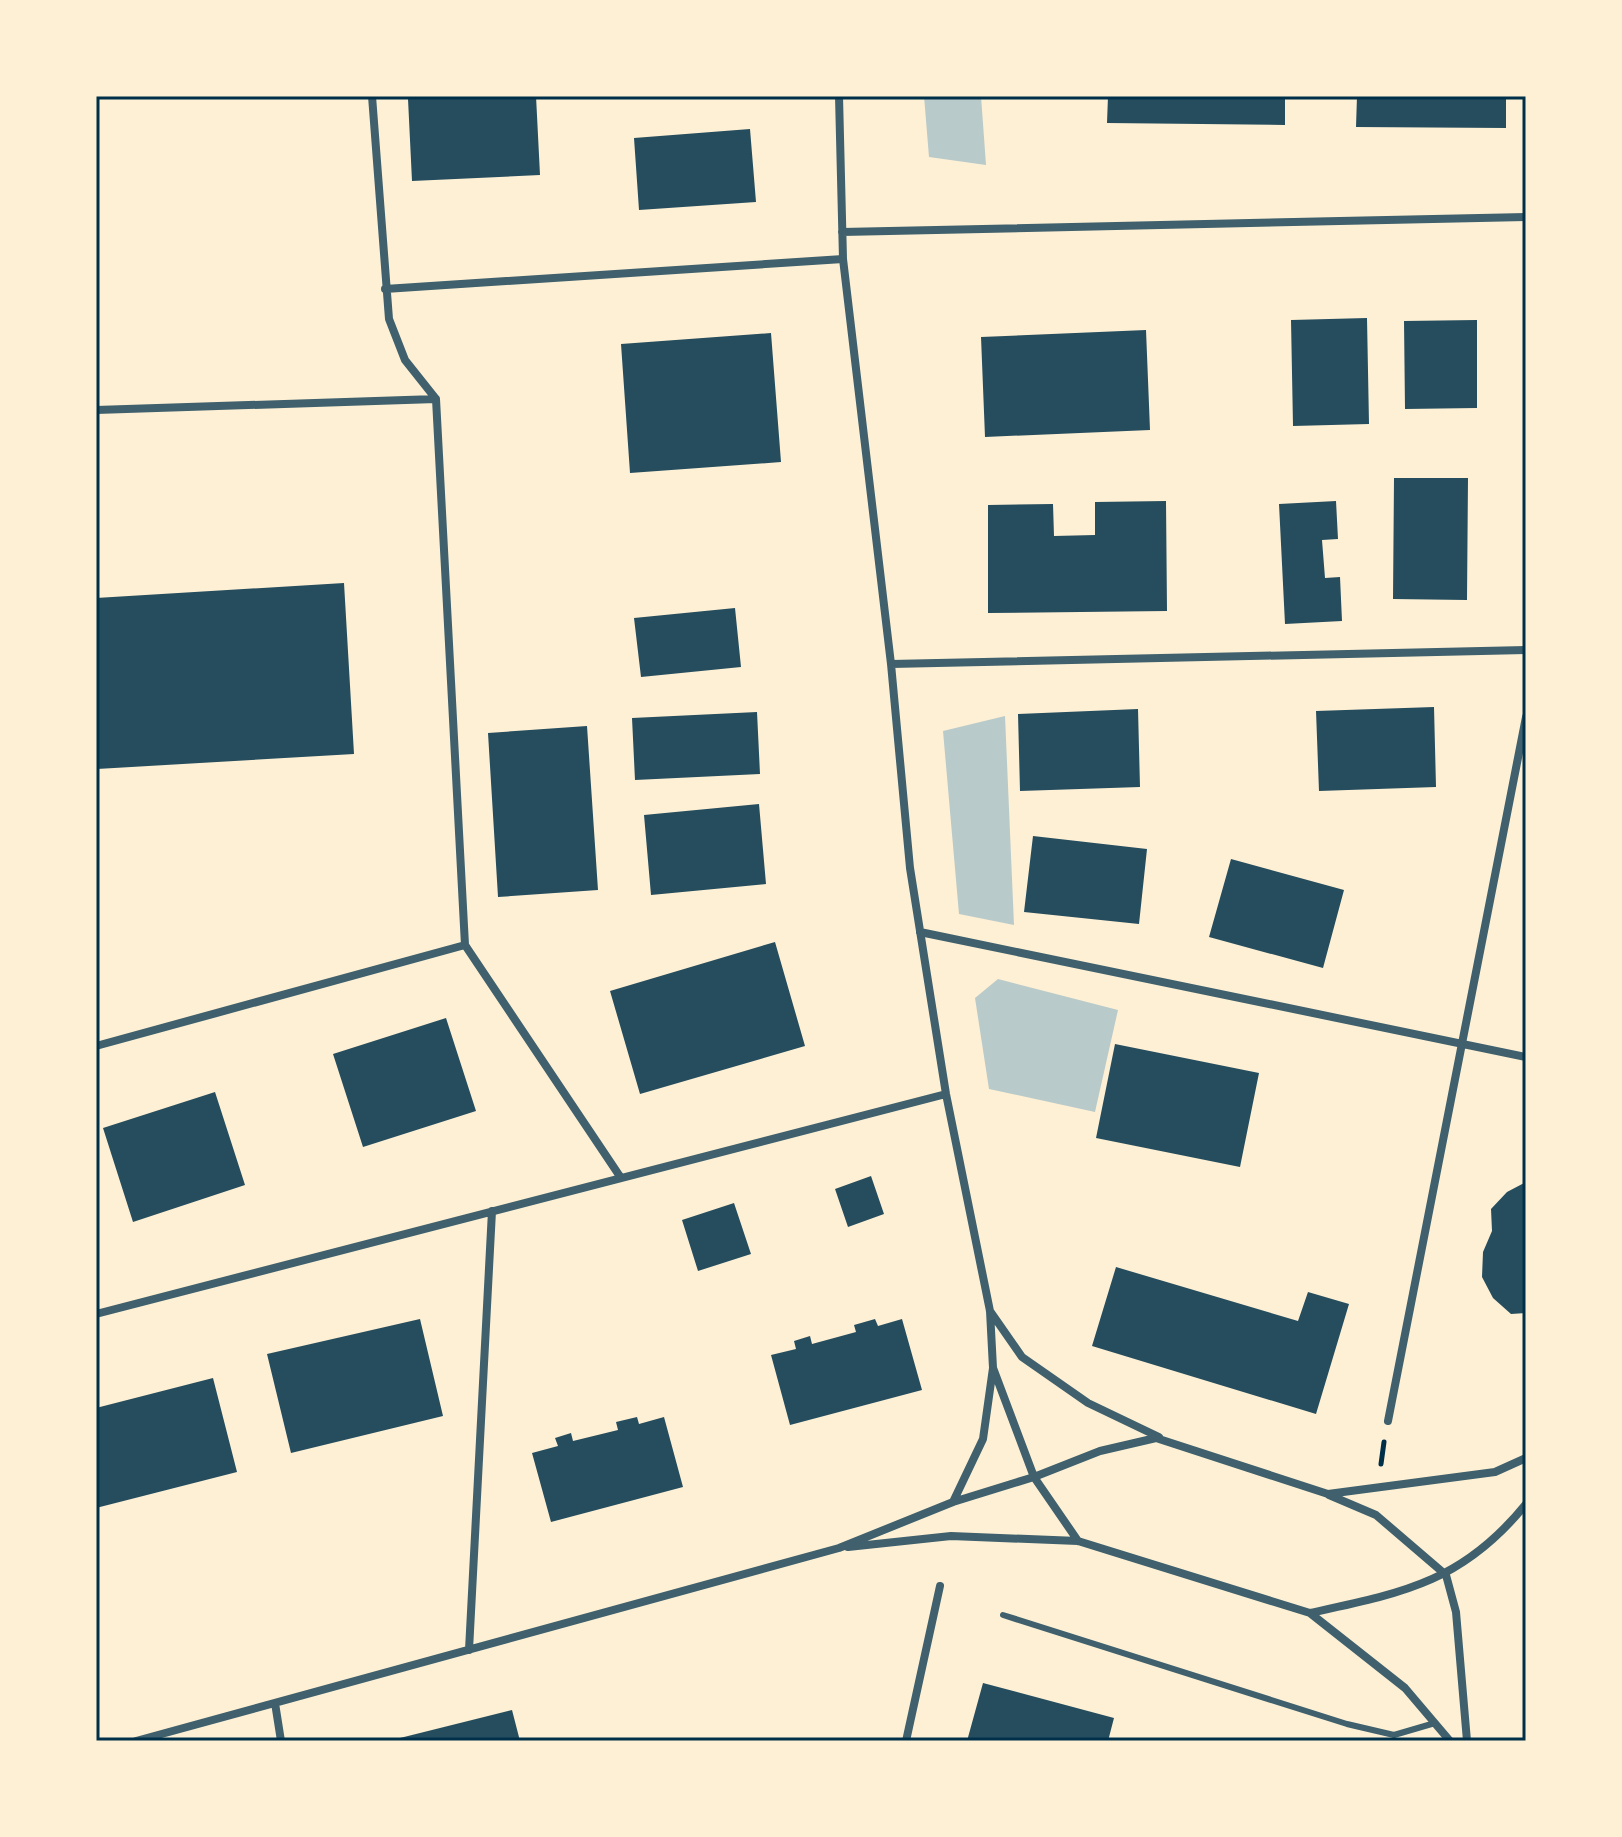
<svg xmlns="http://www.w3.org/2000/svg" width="1622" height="1837" font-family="Jost,sans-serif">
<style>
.green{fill:#b9caca}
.building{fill:#264d5e}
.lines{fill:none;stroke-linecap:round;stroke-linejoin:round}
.path{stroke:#003049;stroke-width:5}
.service{stroke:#3f606c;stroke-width:6}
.minor{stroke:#3f606c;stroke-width:8}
.neatline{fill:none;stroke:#003049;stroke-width:3}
</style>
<rect width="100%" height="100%" fill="#fdf0d5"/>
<path class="green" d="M924,96H981L986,165L929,157Z
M1005,716L1014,925L959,914L943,731Z
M998,979L1118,1010L1095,1112L989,1089L975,998Z"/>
<path class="building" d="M423,96H536L540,175L412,181L408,99Z
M1108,96H1285V125L1107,123Z
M1357,96H1506V128L1356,127Z
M750,129L756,202L639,210L634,138Z
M1367,318L1369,424L1293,426L1291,320Z
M1477,320V408L1405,409L1404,321Z
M1146,330L1150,430L985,437L981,337Z
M771,333L781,462L630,473L621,344Z
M1394,478H1468L1467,600L1393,599Z
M1166,501L1167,611L988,613V505L1053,504L1054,536L1095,535V502Z
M1336,501L1338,539L1322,540L1325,578L1340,577L1342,621L1285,624L1279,504Z
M344,583L354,754L97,769L96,598Z
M735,608L741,667L641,677L634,618Z
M1434,707L1436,787L1319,791L1316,711Z
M1138,709L1140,787L1020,791L1018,714Z
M757,712L760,774L635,780L632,718Z
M587,726L598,890L498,897L488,733Z
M759,804L766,884L651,895L644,815Z
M1033,836L1147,849L1139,924L1024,912Z
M1231,859L1344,890L1323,968L1209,937Z
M775,942L805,1046L640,1094L610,991Z
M446,1018L476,1111L363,1147L333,1054Z
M1115,1044L1259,1073L1240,1167L1096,1138Z
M215,1092L245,1185L133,1222L103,1128Z
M871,1176L884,1214L848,1227L835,1189Z
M1526,1182V1313L1511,1314L1493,1298L1482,1277L1483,1252L1492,1231L1491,1209L1507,1192Z
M734,1203L751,1254L698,1271L682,1220Z
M1116,1267L1298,1321L1308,1292L1349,1304L1316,1414L1092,1346Z
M420,1319L443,1416L291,1453L267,1354Z
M875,1319L878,1326L902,1319L922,1390L790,1425L771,1355L796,1349L794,1341L810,1336L812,1344L856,1332L854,1325Z
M213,1378L237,1472L96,1508V1408Z
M637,1417L639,1424L664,1417L683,1487L551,1522L532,1453L558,1446L555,1438L571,1433L573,1441L618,1430L616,1422Z
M983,1683L1114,1718L1108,1741H967Z
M512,1710L520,1741H392V1740Z"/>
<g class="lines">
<path class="path" d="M1381,1464L1384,1442"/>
<path class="service" d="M1003,1615L1347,1724L1394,1735L1435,1723"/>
<path class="minor" d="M372,96L389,319L405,360L436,399L465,945L621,1178
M842,232L1526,217
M385,289L843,259
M96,410L436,399
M891,664L1526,650
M920,932L1526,1057
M96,1046L465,945
M990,1311L1022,1357L1088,1403L1159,1437
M96,1314L946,1094
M1388,1421L1526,717
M1329,1495L1376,1515L1446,1575L1456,1612L1467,1741
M953,1502L983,1439L993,1368
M1078,1541L1034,1477L1100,1451L1156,1438L1328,1494L1495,1472L1526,1458
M848,1547L951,1536L1078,1541L1310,1613L1405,1688L1450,1741
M1310,1613C1403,1593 1463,1582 1526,1504
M469,1650L492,1211
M275,1703L281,1741
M136,1741L839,1548L953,1502L1034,1477L993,1368L990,1311L946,1094L910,868L891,664L843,259L839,96
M906,1741L940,1586"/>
</g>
<rect width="1622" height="1837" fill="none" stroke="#fdf0d5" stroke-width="196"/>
<rect x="98" y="98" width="1426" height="1641" class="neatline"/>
</svg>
